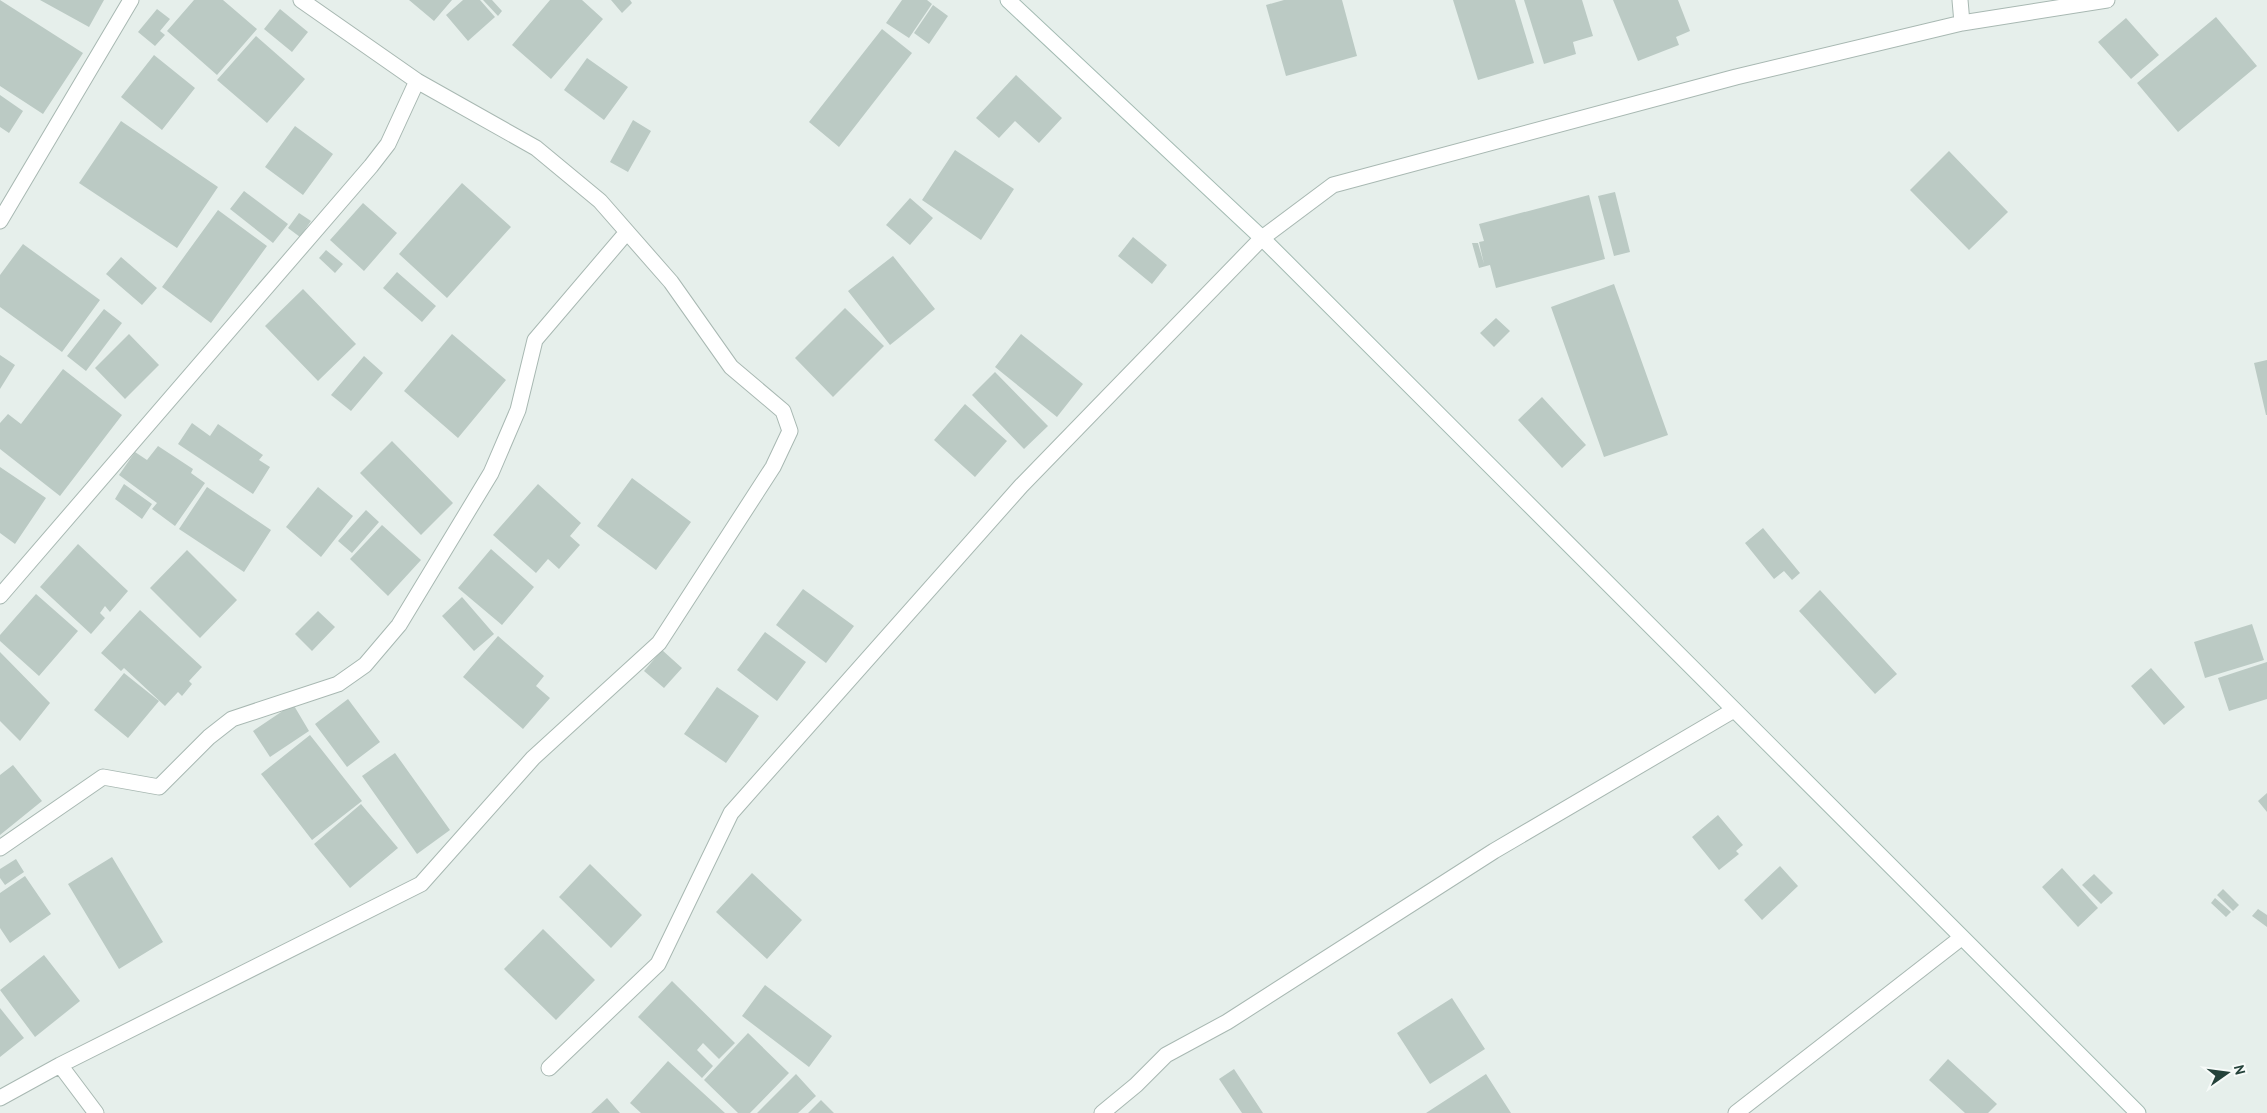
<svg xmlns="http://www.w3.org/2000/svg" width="2267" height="1113" font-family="'PT Sans',sans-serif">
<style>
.building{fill:#bbcac4}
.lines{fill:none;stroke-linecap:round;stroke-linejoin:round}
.minor-casing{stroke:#a8b8b2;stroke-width:17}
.secondary-casing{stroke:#a4bbb3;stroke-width:17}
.minor{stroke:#fff;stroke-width:15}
.secondary{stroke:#fff;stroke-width:15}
</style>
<rect width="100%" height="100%" fill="#e6efeb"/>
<path class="building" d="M0,0L83,53L43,114L0,86Z
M40,0H104L89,27Z
M194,0H223L257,29L217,75L167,31Z
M409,0H452L434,21Z
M463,0H480L495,17L468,41L446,15Z
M483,0H492L502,11L498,16Z
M550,0H582L603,19L551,79L512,45Z
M611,0H630L632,3L622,13Z
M902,0H927L932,4L909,38L886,23Z
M1284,0H1342L1357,56L1286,76L1266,5Z
M1453,0H1515L1534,63L1478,80Z
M1524,0H1582L1593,36L1573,42L1576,54L1544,64Z
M1613,0H1678L1690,31L1676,37L1679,45L1638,61Z
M933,5L948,16L929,44L914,33Z
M157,9L170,19L160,31L165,35L155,46L138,32Z
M280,9L308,32L292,52L264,29Z
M2216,17L2257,66L2178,132L2137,83Z
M2126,18L2159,55L2131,79L2098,42Z
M882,29L912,53L839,147L809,122Z
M256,36L305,79L267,123L217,80Z
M154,55L195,88L162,130L121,97Z
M587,58L628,87L604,120L564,90Z
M1016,75L1062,118L1039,143L1015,121L999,138L976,118Z
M0,95L23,111L9,133L0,127Z
M633,120L651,131L628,172L610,162Z
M121,121L218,187L177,248L79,183Z
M295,126L333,154L303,195L265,167Z
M955,150L1014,189L981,240L922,200Z
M1949,151L2008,212L1969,250L1910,190Z
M462,183L511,227L447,298L399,254Z
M244,191L288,224L273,243L230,209Z
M1615,192L1630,252L1614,256L1598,196Z
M1589,195L1605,259L1496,288L1490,265L1479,268L1472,243H1478L1484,264L1479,242L1484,241L1479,224Z
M910,198L933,218L910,245L886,225Z
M363,203L397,233L364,271L330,240Z
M218,210L267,246L211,323L162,287Z
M299,213L311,221L300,237L288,228Z
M1133,237L1167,265L1152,284L1118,256Z
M23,244L100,300L62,352L0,307V275Z
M326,250L343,264L335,273L319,258Z
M893,256L935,309L890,345L848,291Z
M121,257L157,288L142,305L106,274Z
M397,272L436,306L422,322L383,288Z
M1614,284L1668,435L1604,457L1551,307Z
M303,289L356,344L318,381L265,326Z
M845,308L884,346L833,397L795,358Z
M104,309L122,323L86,371L67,356Z
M1496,318L1510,331L1494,347L1480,333Z
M129,334L159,365L125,399L95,368Z
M452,334L506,380L458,438L404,391Z
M1021,334L1083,384L1057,417L995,367Z
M0,355L15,365L0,389Z
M364,356L383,373L351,411L331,395Z
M2267,360V415H2266L2254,363Z
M63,369L122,415L60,496L0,449V423L8,414L21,424Z
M995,372L1048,426L1024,449L972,395Z
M1542,397L1586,445L1562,468L1518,420Z
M965,404L1007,441L975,477L934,440Z
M192,423L210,436L218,424L263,455L259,460L270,467L253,494L178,444Z
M392,441L453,503L421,535L360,473Z
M158,446L193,469L191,473L205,483L175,526L152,509L157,503L119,475L135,452L147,460Z
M0,467L46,498L15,544L0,533Z
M632,478L691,522L656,570L597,526Z
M124,484L152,504L142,519L115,499Z
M538,484L581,523L570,536L580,545L559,569L548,559L536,573L493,535Z
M207,487L271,530L244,572L179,529Z
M318,487L353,516L321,557L286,527Z
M366,510L379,522L352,553L338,541Z
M382,525L421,560L388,596L350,559Z
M1763,528L1800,573L1792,580L1784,571L1774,579L1745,543Z
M78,544L128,591L110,612L105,606L100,613L105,618L91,634L40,587Z
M491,549L534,587L502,625L458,588Z
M187,550L237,600L200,638L150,588Z
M803,589L854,626L826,663L776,625Z
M1820,590L1897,674L1875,694L1799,611Z
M36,594L78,631L39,676L0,641V635Z
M462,597L494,634L474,651L442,616Z
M140,610L202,667L189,681L192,684L182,696L178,692L165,706L124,668L121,671L101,653Z
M318,611L335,627L312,651L295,634Z
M2252,624L2264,660L2205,678L2194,642Z
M765,632L806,662L777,701L737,670Z
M498,636L544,676L536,686L550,698L523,729L463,677Z
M662,650L682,668L664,688L644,671Z
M0,652L50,703L20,741L0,721Z
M2267,662V699L2229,711L2218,678Z
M2151,668L2185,707L2164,725L2131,686Z
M124,673L159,701L128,738L94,710Z
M717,687L759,716L726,763L684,734Z
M348,699L380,742L347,767L315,724Z
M293,704L309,731L270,757L253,731Z
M310,735L362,801L312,840L261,774Z
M395,753L450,830L417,854L362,776Z
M13,765L42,801L0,835V775Z
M2267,793V812L2258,801Z
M361,804L398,848L350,888L314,844Z
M1718,815L1743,845L1736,851L1739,854L1719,870L1692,837Z
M112,857L163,942L119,969L68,884Z
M16,859L24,872L5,885L0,878V869Z
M590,864L642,915L611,948L559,897Z
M1780,866L1798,886L1762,920L1744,900Z
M2062,868L2098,908L2078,927L2042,887Z
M752,873L802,920L767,959L716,912Z
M2094,874L2113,893L2101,904L2082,885Z
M25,876L51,914L10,943L0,928V893Z
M2223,889L2239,905L2233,911L2217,895Z
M2215,898L2231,912L2226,917L2211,903Z
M2258,909L2267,915V927L2252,916Z
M543,929L595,980L556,1020L504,969Z
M44,955L80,1001L35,1037L0,990Z
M672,981L735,1043L719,1059L703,1043L697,1050L713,1066L702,1078L638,1017Z
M765,985L832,1036L809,1067L742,1016Z
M1452,998L1485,1049L1430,1084L1397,1033Z
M0,1008L24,1038L0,1057Z
M748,1033L789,1073L750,1113H738L704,1080Z
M1948,1059L1997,1104L1988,1113H1965L1929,1080Z
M668,1061L725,1113H641L630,1103Z
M1234,1069L1263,1113H1242L1219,1079Z
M796,1074L816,1096L798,1113H757Z
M1486,1074L1511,1113H1426Z
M607,1098L620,1113H591Z
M821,1100L834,1113H808Z"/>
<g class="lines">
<g class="minor-casing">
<path id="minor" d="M1962,23L2107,0
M0,221L131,0
M0,596L371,166L388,144L417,81
M0,848L103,777L159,787L209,737L232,719L338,684L365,665L399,625L491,473L518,410L535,340L627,232
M60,1065L96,1113
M549,1068L658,964L731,813L1021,486L1262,238L1333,185L1736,77L1962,23L1960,0
M0,1098L60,1065L421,884L533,758L659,643L773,467L790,431L783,411L731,367L671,282L600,201L536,148L417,81L301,0
M1102,1113L1136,1085L1166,1055L1227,1022L1494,851L1734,710
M1736,1113L1961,938"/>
</g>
<g class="secondary-casing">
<path id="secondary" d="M1008,0L1262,238L2138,1113"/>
</g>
<use href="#minor" class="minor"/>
<use href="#secondary" class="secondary"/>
</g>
<g transform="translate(2227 1073) rotate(76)" stroke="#f7fbf9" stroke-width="4" paint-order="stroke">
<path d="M0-4L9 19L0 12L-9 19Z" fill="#24423a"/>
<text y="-8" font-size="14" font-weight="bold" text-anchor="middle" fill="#24423a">N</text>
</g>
</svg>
